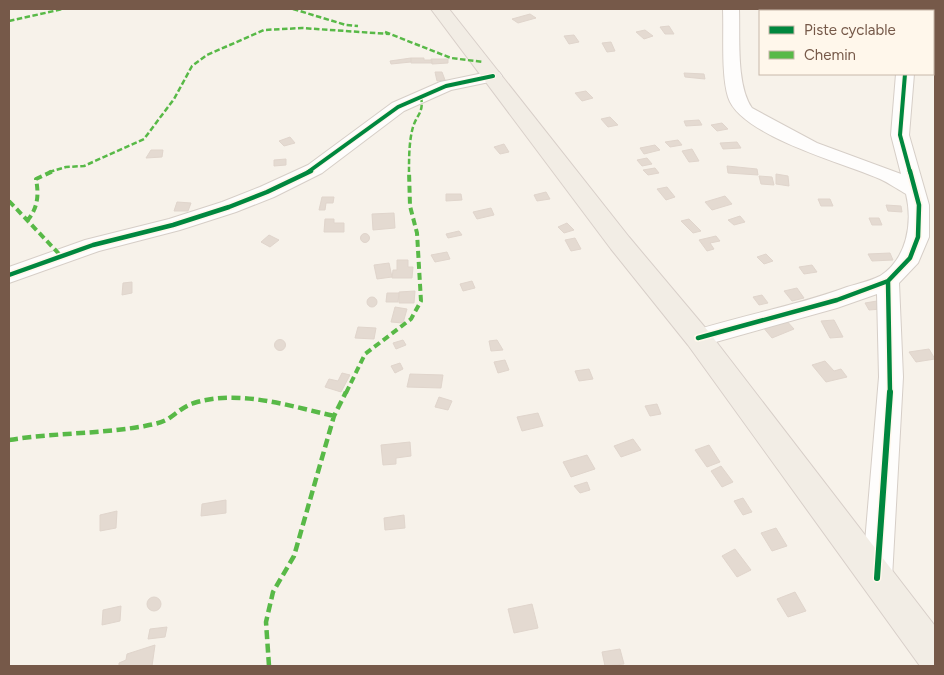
<svg xmlns="http://www.w3.org/2000/svg" width="944" height="675" font-family="Figtree,sans-serif">
<style>
.building{fill:#e4dad1;stroke:#e0d5cc}
.lines{fill:none;stroke-linecap:round;stroke-linejoin:round}
.minor-casing{stroke:#d6cec7;stroke-width:2}
.primary-casing{stroke:#d8cfc9;stroke-width:2}
.minor{fill:#fefdfc;fill-rule:evenodd}
.primary{fill:#f2ede5;fill-rule:evenodd}
.quiet-far2{stroke:#58b947;stroke-width:2.5;stroke-dasharray:5.5 2.5;stroke-linecap:butt}
.quiet-far1{stroke:#58b947;stroke-width:4;stroke-dasharray:7 4;stroke-linecap:butt}
.quiet{stroke:#58b947;stroke-width:4.5;stroke-dasharray:9 4.5;stroke-linecap:butt}
.cycleway-far2-casing{stroke:#fff7eb;stroke-width:6}
.cycleway-far1-casing{stroke:#fff7eb;stroke-width:8}
.cycleway-casing{stroke:#fff7eb;stroke-width:9}
.cycleway-far2{stroke:#00873e;stroke-width:4}
.cycleway-far1{stroke:#00873e;stroke-width:4.5}
.cycleway{stroke:#00873e;stroke-width:6}
</style>
<rect width="100%" height="100%" fill="#f7f2ea"/>
<path class="building" d="M530,14L536,18L518,23L512,19Z
M669,26L674,34H665L660,27Z
M645,30L653,36L644,39L636,32Z
M574,35L579,42L569,44L564,36Z
M611,42L615,51L607,52L602,43Z
M411,58H424V60H432V63H411Z
M411,58V62L391,64L390,61Z
M431,59H448V63L432,64Z
M435,72H442L445,80L437,81Z
M684,73L704,74L705,79L685,77Z
M586,91L593,98L582,101L575,93Z
M610,117L618,125L608,127L601,119Z
M699,120L702,125L686,126L684,121Z
M722,123L728,129L717,131L711,125Z
M290,137L295,143L284,146L279,141Z
M678,140L682,145L670,147L665,142Z
M737,142L741,148L723,149L720,143Z
M504,144L509,152L500,154L494,147Z
M655,145L660,150L644,154L640,148Z
M692,149L699,161L689,162L682,151Z
M151,150H163L162,157L146,158Z
M647,158L652,164L642,166L637,160Z
M286,159V165L274,166V160Z
M727,166L757,169L758,175L728,173Z
M655,168L659,173L648,175L643,170Z
M776,174L788,176L789,186L776,184Z
M759,176L772,177L774,185L761,184Z
M667,187L675,197L666,200L657,189Z
M546,192L550,199L537,201L534,195Z
M446,194H461L462,200L446,201Z
M725,196L732,204L712,210L705,202Z
M322,197H334L333,203H326L325,210H319Z
M818,199H830L833,206H821Z
M177,202L191,203L188,211H174Z
M886,205L901,206L902,212L888,211Z
M491,208L494,215L477,219L473,212Z
M394,213L395,228L373,230L372,214Z
M740,216L745,222L734,225L728,220Z
M869,218H879L882,225H872Z
M325,219H334V223H344V232H324Z
M689,219L701,231L693,233L681,221Z
M567,223L574,230L564,233L558,227Z
M459,231L462,235L448,238L446,234Z
M360.5 238a4.5 4.5 0 1 1 9 0a4.5 4.5 0 1 1-9 0Z
M269,235L279,240L270,247L261,242Z
M716,236L720,241L710,243L714,249L707,251L699,240Z
M575,238L581,249L571,251L565,240Z
M447,252L450,259L435,262L431,255Z
M890,253L893,260L872,261L868,254Z
M766,254L773,261L764,264L757,257Z
M397,260H408V267H413L412,278H392L393,270H397Z
M389,263L392,277L377,279L374,265Z
M812,265L817,272L804,274L799,267Z
M472,281L475,288L463,291L460,284Z
M132,282V293L122,295L123,283Z
M797,288L804,298L792,301L784,291Z
M415,291L414,303H399V292Z
M387,293H399L398,302H386Z
M762,295L768,303L759,305L753,297Z
M367 302a5 5 0 1 1 10 0a5 5 0 1 1-10 0Z
M877,301L881,309L869,310L865,303Z
M395,307L407,309L403,323L391,322Z
M784,318L794,329L772,338L762,326Z
M834,320L843,337L830,338L821,321Z
M358,327L376,328L374,339L355,338Z
M274.5 345a5.5 5.5 0 1 1 11 0a5.5 5.5 0 1 1-11 0Z
M403,340L406,345L396,349L393,343Z
M497,340L503,350L491,351L489,341Z
M929,349L935,359L916,362L909,352Z
M505,360L509,370L498,373L494,362Z
M825,361L834,371L841,369L847,377L826,382L812,365Z
M400,363L403,369L395,373L391,366Z
M589,369L593,379L579,381L575,371Z
M342,373L350,375L341,392L325,387L329,379L338,381Z
M410,374L443,375L441,388L407,387Z
M439,397L452,401L448,410L435,407Z
M657,404L661,414L650,416L645,406Z
M538,413L543,426L522,431L517,417Z
M633,439L641,450L621,457L614,446Z
M410,442L411,456L396,458V464L383,465L381,445Z
M709,445L720,462L707,467L695,450Z
M587,455L595,469L571,477L563,462Z
M721,466L733,482L722,487L711,471Z
M587,482L590,490L580,493L574,486Z
M743,498L752,512L743,515L734,501Z
M226,500V513L201,516L202,504Z
M117,511L116,528L100,531V515Z
M404,515L405,528L385,530L384,518Z
M776,528L787,546L772,551L761,533Z
M735,549L751,570L737,577L722,556Z
M795,592L806,611L788,617L777,599Z
M147 604a7 7 0 1 1 14 0a7 7 0 1 1-14 0Z
M532,604L538,628L514,633L508,609Z
M121,606L120,621L102,625L103,610Z
M167,627L165,637L148,639L150,629Z
M155,645L152,666H119V663L126,660L127,654Z
M620,649L624,664L605,666L602,652Z"/>
<g class="lines">
<g class="minor-casing">
<path id="minor" d="M723,9H739C740,38 736,85 752,108L817,143L901,174L891,135L896,74H914L909,135L929,205V237L918,263L899,283L903,377L892,578L888,588L877,592L866,588L862,578L879,377L877,294L837,308L698,347L690,344L686,338L690,332C742,315 796,306 847,287C857,284 870,281 880,276C907,259 913,223 906,194C897,189 889,183 880,179C844,163 740,136 728,97C721,74 724,34 723,9Z
M780,9H808L810,11H782Z
M913,9H929V11H913Z
M933,31H935V41H933Z
M493,71L499,72L502,76L499,80L451,90L404,111L322,173L274,197L236,212L180,230L99,251L9,283V267L85,240L169,219L222,202L260,187L308,165L392,103L440,82Z"/>
</g>
<g class="primary-casing">
<path id="primary" d="M431,9H449L629,237L708,331L935,626V666H920L688,345L611,249Z"/>
</g>
<use href="#minor" class="minor"/>
<use href="#primary" class="primary"/>
<path class="quiet-far2" d="M293,9L346,25L358,26
M9,21L63,9
M385,32L451,58L483,62
M49,172L66,167L84,166L144,139L174,99L192,66L207,55L264,30L302,28L389,34
M409,172C409,158 409,141 413,127C417,114 424,113 421,97"/>
<path class="quiet-far1" d="M9,201L62,257
M27,221C38,208 39,195 36,179L53,171
M346,393L365,354L411,319L421,301L417,233L410,206L409,171"/>
<path class="quiet" d="M9,440C52,433 96,434 139,427C149,425 159,424 168,419C177,413 184,406 194,403C240,389 289,406 334,416
M269,666L266,622L273,592L294,556L334,416L346,392"/>
<g class="cycleway-far2-casing">
<path id="cycleway-far2" d="M905,74L900,135L910,172
M308,172L398,107L446,86L493,76"/>
</g>
<g class="cycleway-far1-casing">
<path id="cycleway-far1" d="M9,275L93,245L173,225L229,207L267,192L311,171
M888,281L890,393
M698,338L837,300L888,281L910,258L918,237L919,205L910,171"/>
</g>
<g class="cycleway-casing">
<path id="cycleway" d="M877,578L890,392"/>
</g>
<use href="#cycleway-far2" class="cycleway-far2"/>
<use href="#cycleway-far1" class="cycleway-far1"/>
<use href="#cycleway" class="cycleway"/>
</g>
<rect width="944" height="675" fill="none" stroke="#765949" stroke-width="20"/>
<rect x="759" y="10" width="175" height="65" fill="#fff7eb" stroke="#c8b8aa"/>
<rect x="769" y="26" width="25" height="8" fill="#00873e" stroke="#c8b8aa"/>
<text x="804" y="35" font-size="15" fill="#765949">Piste cyclable</text>
<rect x="769" y="51" width="25" height="8" fill="#58b947" stroke="#c8b8aa"/>
<text x="804" y="60" font-size="15" fill="#765949">Chemin</text>
</svg>
